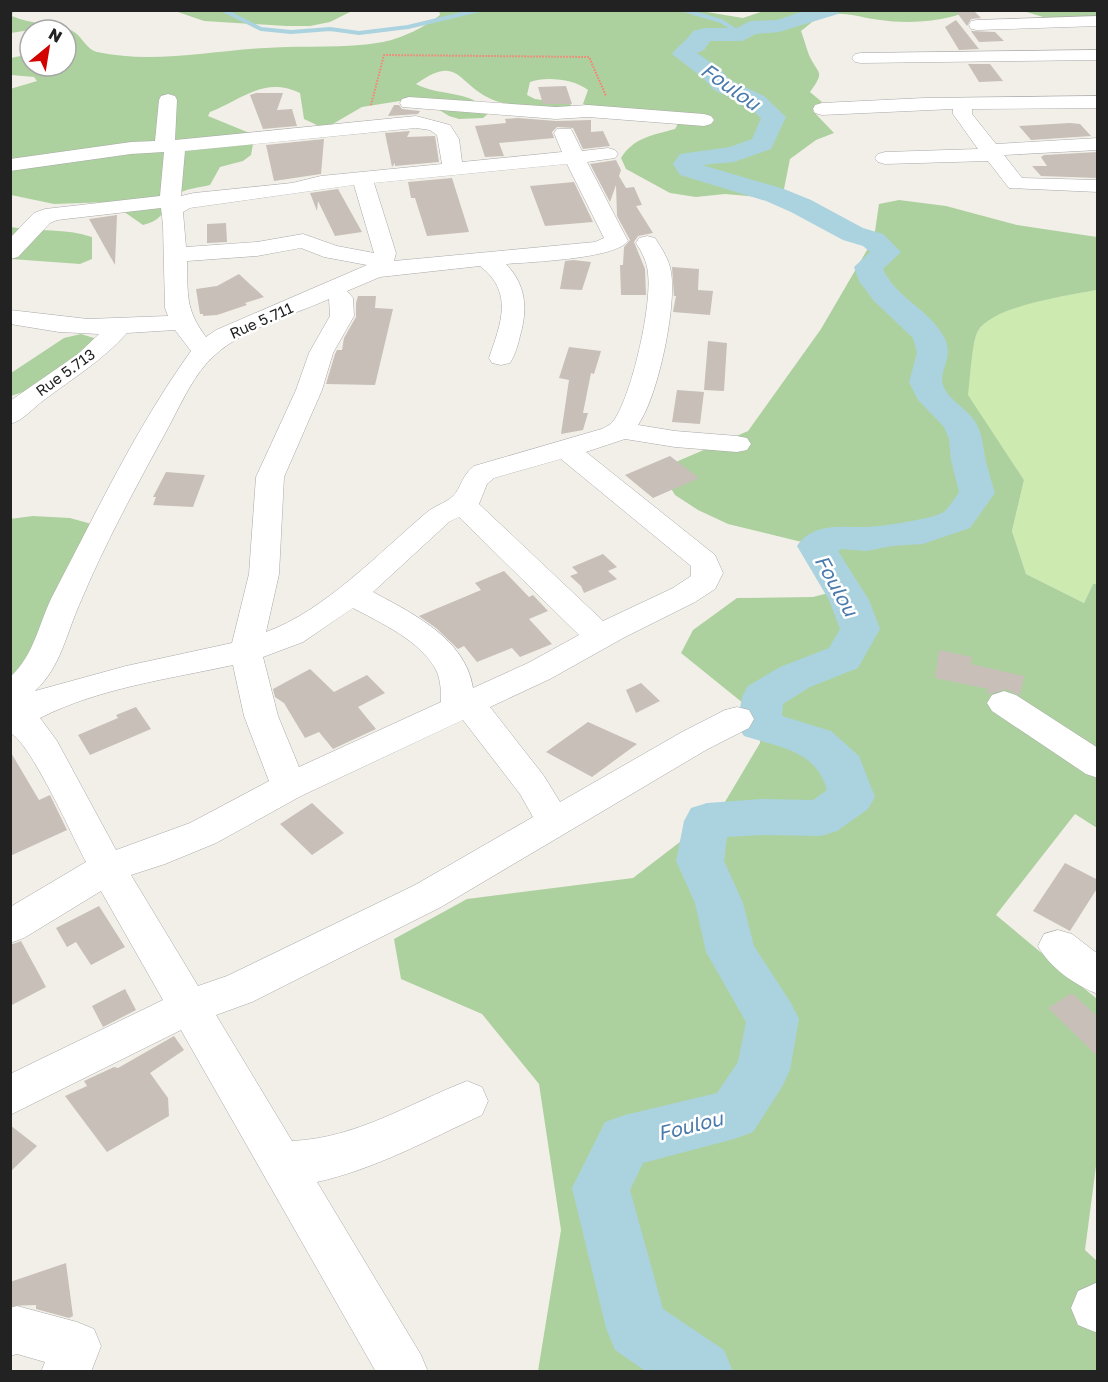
<svg xmlns="http://www.w3.org/2000/svg" width="1108" height="1382" font-family="'Golos Text',sans-serif">
<style>
.grass{fill:#cdebb0}
.forest{fill:#add19e}
.lines{fill:none;stroke-linecap:round;stroke-linejoin:round}
.stream{stroke:#aad3df;stroke-width:4}
.river{fill:#aad3df;fill-rule:evenodd}
.building{fill:#c7bfb8}
.minor-casing{stroke:#a9a9a9;stroke-width:1}
.path{stroke:#fa8072;stroke-width:2;stroke-dasharray:1.5 1.5;stroke-linecap:butt}
.minor{fill:#fff;fill-rule:evenodd}
.labels{text-anchor:middle;dominant-baseline:central;stroke-width:5;stroke-linejoin:round;paint-order:stroke}
.far-street-label{font-size:15px;fill:#222;stroke:#fff}
.water-label{font-size:20px;font-style:italic;fill:#4a7aab;stroke:#fff}
</style>
<rect width="100%" height="100%" fill="#f2efe9"/>
<path class="grass" d="M1097,290L1098,584H1093L1084,603L1026,574L1012,531L1024,480L967,395C970,381 972,341 978,331C992,306 1071,294 1097,290Z"/>
<path class="forest" d="M493,10H695L743,18L766,10L968,11C944,22 907,24 880,20C861,18 839,9 820,17C813,20 807,27 801,31C804,39 806,47 809,55C818,75 826,70 810,92L822,102L813,111L834,133L816,140L790,159L781,204L770,198L725,194L696,197L670,193L626,169L621,158C633,138 653,135 675,129L680,120L592,107L583,104L588,90C574,79 546,76 530,82L527,95L535,99L570,104L574,109C550,110 509,109 487,97C456,80 457,55 416,84C440,97 472,89 489,113L483,118L459,119L449,116L428,103L406,100L362,107L331,125L319,126L304,119L300,93C263,76 242,100 210,112L208,116L252,134L253,144L251,155L243,161L220,167L210,185C199,188 187,188 178,194C160,207 168,219 143,225L110,202L54,204L11,195L10,89L37,81L34,77L11,75V58L25,55L30,49V66H66V30H30L11,33V11H13L12,16C31,24 51,24 70,30C82,34 85,49 97,52C152,64 210,51 265,48C305,45 344,49 383,42C403,38 425,27 440,15L439,11Z
M175,11H352L330,22L310,26H286L204,21Z
M1023,11H1097V20L1050,19Z
M899,200L946,206L1017,225L1097,237V290C1070,295 992,306 978,331C972,341 970,381 968,395L1024,480L1012,531L1026,574L1084,603L1093,584H1097V828L1075,814L996,915L1097,999L1098,1151L1085,1250L1097,1261V1371H538L561,1230L539,1084L482,1014L401,979L394,939L467,899L633,878L719,812L760,743L759,716L681,653L693,630L737,598L813,597L844,589L848,567L826,548L728,524L698,510L675,495L664,477L678,461L748,431L821,329L874,238L879,204Z
M11,227C38,232 66,228 92,237V259L80,264L11,259Z
M81,334L94,338V346L38,387L11,396V373L64,338Z
M33,516L70,518L95,525L10,693V519Z"/>
<g class="lines">
<path class="stream" d="M223,10L261,29L291,32L330,29L359,33L408,27L479,10
M684,10L721,21L735,30L747,32"/>
<path class="river" d="M807,10H841L838,14L779,32L756,34L742,41H710L704,50L697,53L719,68L730,80L764,96L786,117L771,149L734,162L702,165L784,189L811,200L863,228L883,234L901,252L883,269C896,298 929,309 944,337C955,357 938,371 943,385C948,400 968,409 976,423C983,436 983,448 986,462C989,473 992,483 995,493L970,528L923,544L892,546L866,551L842,549L838,551L869,600L880,629L858,668L810,687L783,704L782,716L831,731L859,756L875,797L868,809L837,831L821,836L762,835L727,837L724,861L743,903L754,946L791,1003L799,1019L790,1070L782,1087L753,1132L734,1139L643,1163L630,1190L663,1309L724,1350L733,1372H647L615,1350L606,1328L572,1188L605,1122L625,1115L717,1093L738,1062L746,1022L706,952L695,903L676,861L684,821L691,808L707,803L762,799L813,800L827,790C816,750 779,747 744,736L737,725L742,697L748,686L780,667L829,648L840,629L829,600L797,546C812,523 841,527 864,527C878,527 936,519 945,511C950,506 955,498 959,492L951,460L949,439L944,427L918,400L909,382L917,353L913,338L874,301L859,281L854,267L870,252L863,246L843,240L791,212L766,201L680,175L673,164L680,154L730,147L752,139L761,118L748,106L714,90L703,78L672,54C679,44 686,42 693,31L705,28H737L750,21L777,20Z"/>
</g>
<path class="building" d="M955,10H973L981,18L971,19L967,26Z
M956,20L979,49L959,50L945,27Z
M971,31L995,32L1004,41L979,42Z
M968,64H990L1003,81L979,82Z
M566,86L572,104H543L538,87Z
M256,93H283L277,110L292,109L297,126L263,129L250,95Z
M394,105H399L402,109L420,111L418,114L388,116Z
M518,118L556,121L591,120V132L603,131L610,146L583,149L573,128L557,127L552,132L554,138L499,143L504,156L485,157L475,126L506,123L505,119Z
M1070,123L1080,124L1091,136L1031,140L1019,126Z
M410,131L407,137L435,136L439,162L395,166V163L392,167L385,133Z
M324,139L321,174L274,181L266,145Z
M1098,152V178L1041,176L1032,166H1047L1041,157L1044,155Z
M616,160L621,170L619,176L626,188L634,187L642,205L636,206L653,233L638,236L634,242L645,269L646,295H621L620,265H623L624,247L630,240L617,216L616,185L610,202L590,164Z
M452,178L469,232L427,236L415,198H411L408,182Z
M574,182L593,222L545,226L530,186Z
M338,189L362,232L335,236L318,201L317,211L310,193Z
M117,215L115,265L89,219Z
M226,223L227,242L207,243V224Z
M573,260L591,262L582,290L560,289L565,261Z
M672,267L699,269L698,290L713,291L710,315L673,312L676,296H674Z
M239,274L264,297L245,303L247,305L217,315L203,316V314H200L196,289L217,286Z
M358,296H376L375,308L393,309L375,385L326,384L335,354L337,350H342L344,338L356,317V303Z
M708,341L727,343L724,391L704,390Z
M569,347L601,351L594,374L591,373L583,413H588L583,430L561,434L569,380L559,378Z
M677,390L704,392L700,424L672,422Z
M670,456L699,478L653,498L625,475Z
M166,472L205,475L193,507L153,505L156,497H153Z
M603,554L617,567L608,571L617,579L584,593L581,586L570,576L578,573L572,567Z
M504,571L529,597L533,595L548,611L529,619L552,644L520,657L512,648L477,662L464,646L458,649L436,628L419,616L481,590L475,583Z
M939,650L972,657L971,664L1024,676L1020,695L1005,689L990,694H987L988,689L935,678Z
M310,669L334,692L367,675L385,693L358,707L376,729L333,749L319,732L305,738L284,703L275,697L273,689Z
M641,683L660,701L636,713L626,690Z
M136,707L151,729L90,755L78,735L118,718L116,715Z
M588,722L637,744L592,777L546,752Z
M10,751L39,800L50,795L67,830L10,856Z
M312,803L344,833L312,855L280,824Z
M1065,863L1098,880V887L1070,931L1033,911Z
M99,906L125,947L91,965L76,942L67,947L56,928Z
M21,941L46,987L10,1006V945Z
M125,989L136,1010L103,1027L92,1006Z
M1072,993L1098,1017V1057L1048,1008Z
M174,1036L184,1050L150,1073L168,1098L169,1116L107,1152L65,1096L87,1086L84,1081L114,1067L118,1068Z
M10,1125L37,1146L10,1172Z
M66,1263L73,1316L69,1318L36,1309V1305L10,1306V1282Z"/>
<g class="lines">
<g class="minor-casing">
<path id="minor" d="M1098,16V26L977,30L971,29L969,25L971,21L977,20Z
M1098,50V60L861,63L855,62L852,58L855,54L861,53Z
M168,94L175,96L177,100L175,140L416,116L450,125L459,139L462,162L562,152L554,133L557,129H571L582,151L608,148L615,150L618,154L615,158L587,162L628,241C615,259 530,262 506,264C526,285 528,308 520,336C518,345 515,355 510,363L501,365L492,363L489,358C501,323 514,292 480,266L380,277L347,291L353,298L354,316L333,353L322,390L284,477L279,574L266,632C324,611 379,553 426,513C434,506 446,503 453,496C461,489 461,476 474,466L598,430C606,428 612,424 616,417C633,389 652,305 648,273C647,262 642,252 636,243L639,238L647,236L655,238C662,249 669,259 671,272C677,306 658,397 638,425L675,431L737,436L747,438L751,444L747,450L737,452L675,447L625,439L586,452L715,555L723,573L715,589L695,602L625,637L550,679L490,707L544,776L560,802L682,732L725,710L737,707L749,710L754,719L749,728L706,750L441,907L252,1002L216,1015L292,1141C357,1138 408,1104 467,1081L482,1087L488,1101L482,1115C428,1140 375,1169 317,1182L421,1355L428,1372H376L181,1030L10,1115V1074L163,1000L101,891L24,938L10,943V907L86,862C73,838 30,741 10,733V677C35,655 39,621 54,593C97,511 137,426 191,351L175,330L127,333C102,361 73,378 44,400C33,408 24,420 10,424V401L78,354L99,334L59,332L10,324V310L88,319L168,316L165,308L163,225L161,208L57,220L50,223L18,257L10,259V238L34,213L45,209L160,196L164,152L131,154L10,171V159L131,142L155,141L159,100L161,96ZM416,128L430,130L437,135L442,164L321,176L292,183L194,193L181,196L185,151ZM567,164L604,238L595,242L394,261L396,253L374,183ZM354,185L374,253L337,246L303,234L257,242L186,247L183,212L190,208ZM301,248L324,257L367,265L216,330L206,337C185,309 188,295 187,261L257,256ZM329,299L330,316L309,353L296,390L256,477L249,574L232,643L126,666L35,691C61,667 66,634 80,603C105,543 137,485 168,428C181,404 194,373 215,355C243,329 293,315 329,299ZM561,459L691,566V576L673,588L603,621L479,504L487,484L494,478ZM459,517L579,635L528,663L473,688C466,639 412,613 373,592L449,522ZM353,608C381,623 421,641 436,670C441,680 441,692 441,702L299,767L278,716L263,657L303,642ZM233,665L244,716L269,781L190,823L116,850L57,741L40,718C99,688 169,679 233,665ZM463,720L520,794L533,817L415,885L227,976L198,986L131,875L165,864L216,843L301,796Z
M1098,96V108L972,109V114L996,144L1098,138V150L1004,155L1022,178L1098,180V192L1009,188L988,161L885,164L878,162L875,158L878,154L885,152L978,149L953,114V109L822,115L815,113L813,109L815,105L822,103L924,98Z
M409,97L556,107L588,105L704,114L711,116L714,120L711,124L704,126L588,117L556,119L402,107L400,103L402,99Z
M1004,691L1016,695L1098,748V778L1086,774L992,711L987,703L992,695Z
M1058,930L1072,934L1098,954V994C1076,986 1049,967 1038,946L1044,934Z
M1098,1282V1331L1095,1332L1078,1325L1071,1308L1078,1291Z
M17,1306L77,1322L94,1329L101,1346L91,1372H41L45,1362L17,1354L10,1356V1308Z"/>
</g>
<path class="path" d="M371,105L384,55L589,57L606,96"/>
<use href="#minor" class="minor"/>
</g>
<g class="labels">
<g class="far-street-label">
<text transform="translate(261 320) rotate(-24)">Rue 5.711</text>
<text transform="translate(65 372) rotate(-36)">Rue 5.713</text>
</g>
<g class="water-label">
<text transform="translate(731 86) rotate(35)">Foulou</text>
<text transform="translate(837 585) rotate(61)">Foulou</text>
<text transform="translate(690 1125) rotate(-14)">Foulou</text>
</g>
</g>
<rect width="1108" height="1382" fill="none" stroke="#222222" stroke-width="24"/>
<g transform="translate(48 48) rotate(30)"><circle r="28" fill="#ffffff" stroke="#a7a7a7" stroke-width="1.5"/>
<path d="M0-4.5L10 22L0 15L-10 22Z" fill="#d40000"/>
<text y="-9" font-size="16" font-weight="bold" text-anchor="middle" fill="#222222">N</text>
</g>
</svg>
